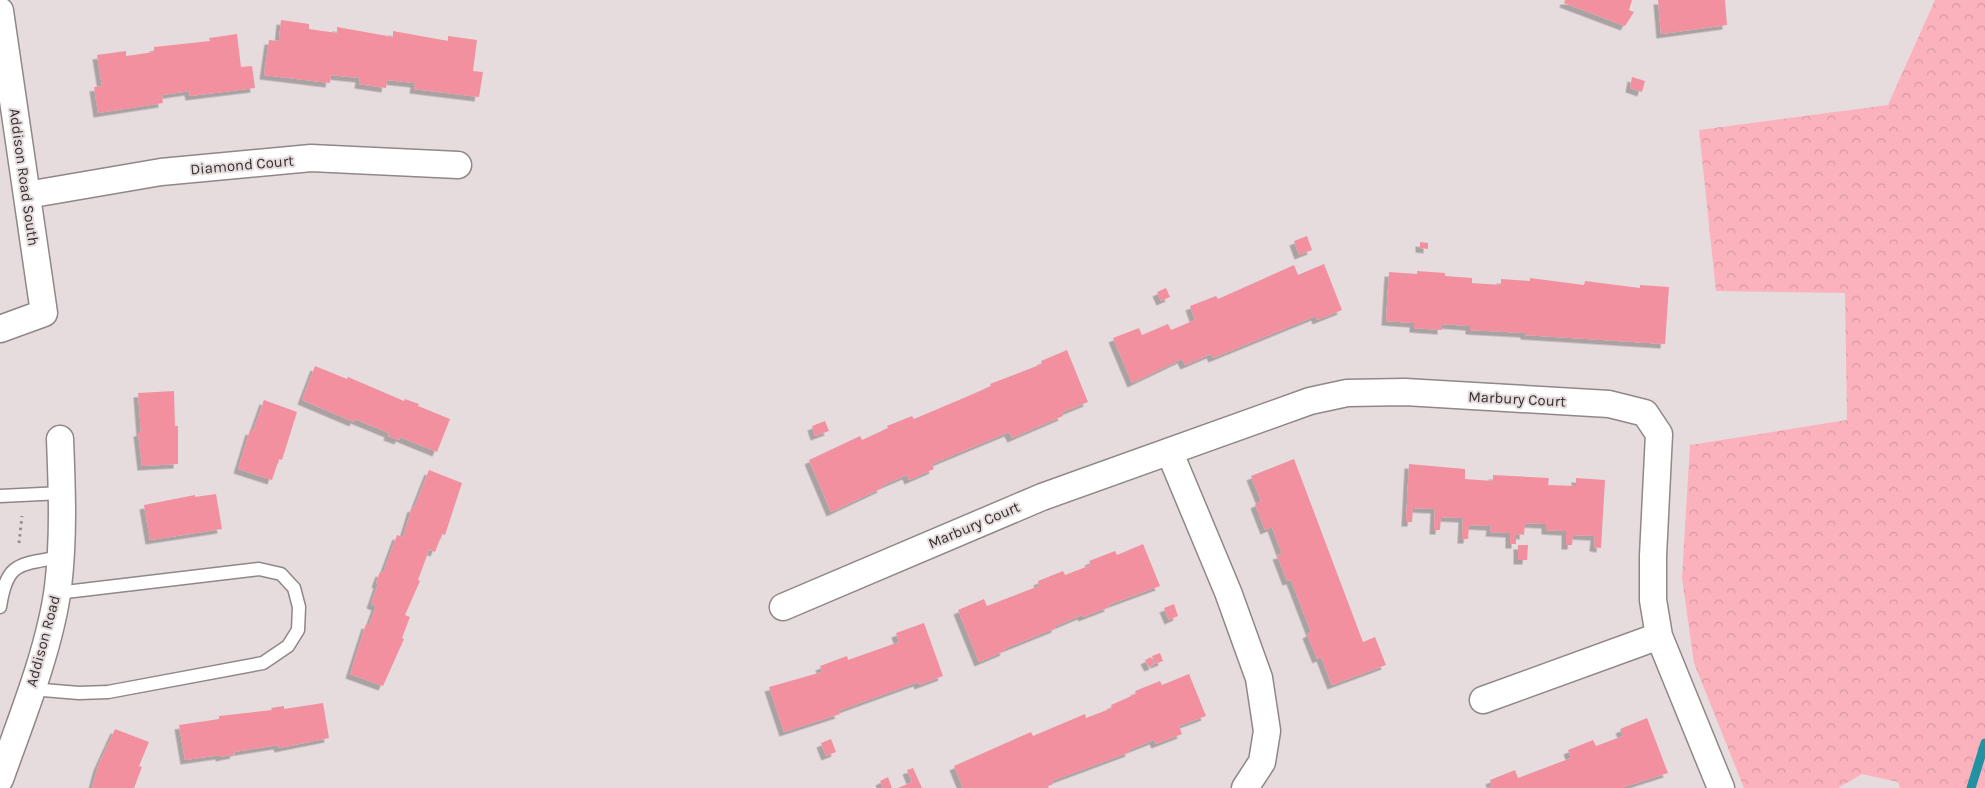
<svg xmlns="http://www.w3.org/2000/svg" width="1985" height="788" font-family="Karla,sans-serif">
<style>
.forest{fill:url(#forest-crowns)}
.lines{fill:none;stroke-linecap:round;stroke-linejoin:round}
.stream{stroke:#2291a2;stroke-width:9}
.building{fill:#f390a0;filter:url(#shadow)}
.lane-casing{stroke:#908788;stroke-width:15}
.street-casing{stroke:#908788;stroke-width:29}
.path{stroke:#958e8f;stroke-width:3;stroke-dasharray:2.5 4;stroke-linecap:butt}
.lane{stroke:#fff;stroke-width:12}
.street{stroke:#fff;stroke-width:26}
.labels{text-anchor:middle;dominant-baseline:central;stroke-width:4;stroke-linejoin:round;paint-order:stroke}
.street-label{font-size:15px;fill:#343031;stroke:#e6dcdd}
</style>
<defs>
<pattern id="forest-crowns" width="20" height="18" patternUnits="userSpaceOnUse" patternTransform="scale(1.25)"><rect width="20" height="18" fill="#fbb2bc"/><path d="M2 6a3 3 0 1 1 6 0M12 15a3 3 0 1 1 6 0" fill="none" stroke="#d899a2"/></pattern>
<filter id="shadow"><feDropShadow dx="-4.5" dy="4.5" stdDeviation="0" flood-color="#0004"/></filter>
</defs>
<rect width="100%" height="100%" fill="#e6dcdd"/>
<path class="forest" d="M1935,0H1985V788H1900L1898,782L1862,774L1838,788H1744L1694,663L1682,578L1690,445L1847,420L1845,293L1716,291L1699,130L1888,105Z"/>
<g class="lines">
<path class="stream" d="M1971,788L1985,743"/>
</g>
<path class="building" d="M1565,0H1632L1629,10L1634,12L1625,26L1564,3Z
M1658,0H1725L1727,25L1661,34Z
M281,20L309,24V29L337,33V27L393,37V31L448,41V36L477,40L473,71L483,72L479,97L414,89L415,83L387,80L386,88L359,84L360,78L331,75L330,83L264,75L269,40L279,41Z
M237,34L241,67L252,66L255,88L190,96L189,91L162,95L163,103L98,113L94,87L102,86L97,55L126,51V56L154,52V47L210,41L209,38Z
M1632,77L1645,81L1642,92L1630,88Z
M1307,236L1312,250L1299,255L1294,241Z
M1420,242L1428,243V249L1420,248Z
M1324,264L1342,310L1317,320L1316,316L1213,358L1211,354L1185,365L1182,359L1132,383L1113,338L1139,328L1142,335L1168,324L1171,330L1195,320L1190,306L1216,296L1218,299L1294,265L1298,275Z
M1417,271L1445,273V276L1472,278V283L1501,285V279L1530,281V278L1584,285L1585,281L1640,288V285L1669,287L1665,344L1525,335V333L1470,330V326L1442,324V330L1414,328V323L1386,321L1389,272L1417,274Z
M1166,288L1170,297L1161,301L1157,292Z
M1067,350L1088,402L1061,413L1063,416L1012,438L1009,432L932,464L934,469L909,480L907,475L881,486L882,488L831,512L809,460L860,436L862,440L888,428L887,426L912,416L914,419L966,397L991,386L990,384L1042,364L1041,361Z
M315,366L347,379L348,377L404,401L405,399L419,404L418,406L450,419L437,452L400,437L399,440L388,436L389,433L355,419L354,422L302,400Z
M174,391L175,426H178V464L142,466L138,432H141L138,393Z
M264,400L297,412L282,460L279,459L272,480L238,469L250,430L253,431Z
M825,421L829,431L815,436L812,426Z
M1294,459L1363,642L1375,637L1386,665L1332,685L1321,657L1317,659L1307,634L1311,632L1291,580L1287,581L1277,555L1282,554L1272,527L1265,530L1255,504L1261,501L1251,476Z
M1409,464L1465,469V479L1493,481V475L1549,478L1548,485L1576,486V478L1605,480L1601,548L1594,547L1595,536L1573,535L1572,545H1566V531L1546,530V524L1525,523L1524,535L1516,534V544H1510V533L1490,532L1491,526L1469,525L1468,539H1462L1463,518L1441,517L1440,530H1434L1435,509L1413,508L1412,522H1406Z
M429,470L462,483L445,535L442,534L435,552L429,550L418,580L420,581L405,615L410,617L402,638L404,639L383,686L350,674L366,624L369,625L376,606L371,604L378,584L376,583L380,572L383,573L397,535L403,537L412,507L414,508Z
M216,494L222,529L150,540L144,505L195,495V497Z
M1143,544L1160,586L1108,605L1109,607L1083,617L1082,615L1056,626V628L1004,649L1005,651L979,662L958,610L984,599L987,606L1039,586L1038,581L1063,571L1065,575L1091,565L1089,561L1115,551L1117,555Z
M1518,545H1528L1527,560H1518Z
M1174,604L1178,616L1169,620L1164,608Z
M924,623L943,676L919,685L918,682L838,711L840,714L784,732L769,687L822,672L820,666L847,656L848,660L899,642L896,633Z
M1160,653L1163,661L1155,664L1152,656Z
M1151,657L1154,665L1149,667L1145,660Z
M1189,674L1206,716L1179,726L1182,734L1156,744L1154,740L1129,750L1130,752L1052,781L1053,784L1044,788H963L954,766L1031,732L1033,736L1085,714L1086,718L1112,708L1111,705L1136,694L1135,691L1160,681L1162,685Z
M323,703L329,738L279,748L278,745L234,752L235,754L220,757V755L185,760L179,725L219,719V716L272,710L271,708L284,706V709Z
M1647,718L1668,773L1621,788H1487L1492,786L1490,780L1515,770L1518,778L1571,758L1568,750L1593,740L1596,746L1623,736L1620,729Z
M115,729L149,742L139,766L142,767L134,788H92L98,766Z
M831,739L836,752L826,756L821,743Z
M913,768L922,788H898L912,782L907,770Z
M888,777L892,788H883L880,781Z"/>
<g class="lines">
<g class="lane-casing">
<path id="lane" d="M0,496L62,493
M0,607C7,561 19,565 61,557
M31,689L79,693L108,692L263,663L288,646L298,630L299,607L294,588L281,574L259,569L57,593"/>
</g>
<g class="street-casing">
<path id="street" d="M0,11L44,313L0,329
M27,195L161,172L311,158L458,165
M1170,453L1228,592L1259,678L1267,731L1262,762L1245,788
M783,607L1042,497L1310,401L1347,393L1405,392L1609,404L1645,413L1659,434L1653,556V600L1659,636L1721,788
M1483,700L1659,636
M0,779C21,720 50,649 58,587C64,537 62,489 60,439"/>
</g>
<path class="path" d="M19,543L22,516"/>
<use href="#lane" class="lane"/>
<use href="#street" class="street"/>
</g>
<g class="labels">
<g class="street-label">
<text transform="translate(242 165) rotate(-5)">Diamond Court</text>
<text transform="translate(24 177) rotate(82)">Addison Road South</text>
<text transform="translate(1517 399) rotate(3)">Marbury Court</text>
<text transform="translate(974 525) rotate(-23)">Marbury Court</text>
<text transform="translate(43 641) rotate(-75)">Addison Road</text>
</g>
</g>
</svg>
